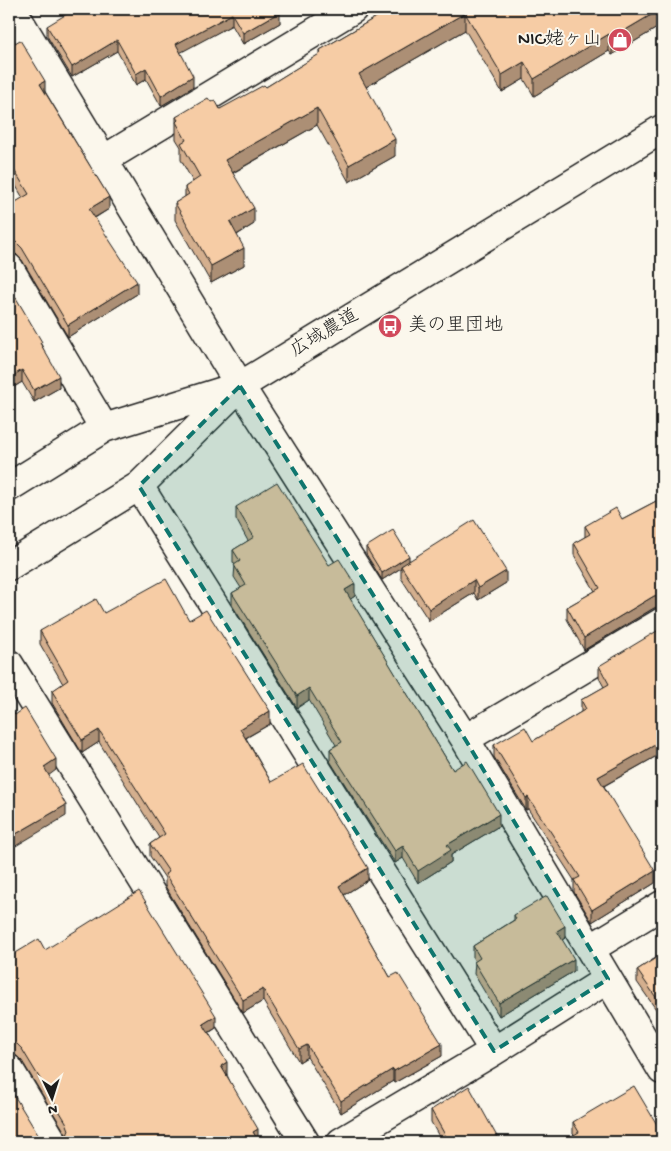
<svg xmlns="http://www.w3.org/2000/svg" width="671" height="1151" font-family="'Gochi Hand','Klee One',sans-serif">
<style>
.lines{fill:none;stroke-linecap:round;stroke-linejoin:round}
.minor-casing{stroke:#1c1c1c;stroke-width:31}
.minor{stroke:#fbf7ec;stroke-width:28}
.wall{fill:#d4af8e;stroke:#1c1c1c}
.shaded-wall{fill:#ac8f74;stroke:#1c1c1c}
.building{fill:#f6cca5;stroke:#1c1c1c}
.marked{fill:#0f766e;fill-opacity:0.2;stroke:#0f766e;stroke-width:4;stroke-dasharray:10 6;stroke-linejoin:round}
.labels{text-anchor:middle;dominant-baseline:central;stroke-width:4;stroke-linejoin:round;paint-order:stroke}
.poi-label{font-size:19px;fill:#1c1c1c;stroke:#fbf7ec;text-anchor:end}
.street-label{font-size:19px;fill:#1c1c1c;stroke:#fbf7ec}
</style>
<rect width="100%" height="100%" fill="#fbf7ec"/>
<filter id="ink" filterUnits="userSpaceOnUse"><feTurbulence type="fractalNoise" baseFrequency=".02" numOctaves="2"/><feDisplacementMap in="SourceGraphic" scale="10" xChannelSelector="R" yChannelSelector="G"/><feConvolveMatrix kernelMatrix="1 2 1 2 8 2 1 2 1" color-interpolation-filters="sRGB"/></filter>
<g filter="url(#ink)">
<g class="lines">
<g class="minor-casing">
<path id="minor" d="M12,9L240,386L465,739L662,1070
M103,160L353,9
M9,268L104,428
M139,486L494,1051
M9,487L104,428L236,387
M9,566L139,486L240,386L662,129
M9,664L305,1142
M465,739L662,622
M590,949L662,905
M9,1069L53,1142
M341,1142L494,1051L608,979"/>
</g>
<use href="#minor" class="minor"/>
</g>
<path class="wall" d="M278,9L280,23L243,44L232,25L180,52L193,87L161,106L146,79L136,85L117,51L72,77L47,36V26Z
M390,9H662V25L612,55L609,51L534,96L524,79L502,92L465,30L366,87L395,156L349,182L317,125L233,173L254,224L237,235L244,265L211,283L175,220V203L185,197V187L193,182L181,160V147L176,139V117L211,102L220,109L266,87L320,54V50Z
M9,45L45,92L109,209L95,218L137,294L68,337L22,260L16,254L9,253V206L23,198L9,174Z
M9,286L42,346L59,388L34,402L22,382L9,390Z
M662,498V606L654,608L584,650L567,619V607L595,591L574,555V543L585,537V526L622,519Z
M236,507L329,565L355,596L350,599L453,770L499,826L451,855V862L418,883L403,858L395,863L330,761V749L336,745L309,700L297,708L232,605V593L241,588L234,577L235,565L233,562V550L248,541L236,519Z
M366,547L409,560L506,583L478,600L474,593L429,621L401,578V568L382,580L366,554Z
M104,613L189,620L270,724L246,738L271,782L368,880L344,895L390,977L442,1056L394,1083L393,1081L341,1113L307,1057L299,1062L263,1001L243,1013L165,886V878L150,856V844L159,838L99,742L82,753L52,703V691L63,684L40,644V631Z
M599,666L662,753L604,786L655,883L592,922L574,892V880L528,809L526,810L494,757V745L533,741L581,712V700L604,687L599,678Z
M514,915L565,938L562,940L574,971L499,1016L474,974L475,962L473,958V946L514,920Z
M45,950L216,1028L209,1033L227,1075L258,1141L66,1138V1134L22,1061L17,1056L9,1054V957Z
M662,954V1018L637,982V970Z
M431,1110L500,1142H442L431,1122Z
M573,1122L662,1133L574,1135L573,1134Z"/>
<path class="shaded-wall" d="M661,9H662V25L612,55V38Z
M280,12V23L243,44V33Z
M465,13V30L359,91V74Z
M232,14V25L176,55V44Z
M609,34V51L534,96V79Z
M117,40V51L72,77V67Z
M524,62V79L502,92V75Z
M146,68V79L136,85V74Z
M193,76V87L161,106V96Z
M45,81V93L40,84Z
M317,108V125L225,177V160Z
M395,139V156L349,182V165Z
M109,197V209L89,221V209Z
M254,208V224L230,239V222Z
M244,248V265L211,283V266Z
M137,282V294L68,337V325Z
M22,370V382L9,390V378Z
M59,376V388L34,402V390Z
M409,556V563L401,566V568L382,580V573Z
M506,571V583L478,600V588Z
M474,580V593L429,621V609Z
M355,584V596L345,603V590Z
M662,594V606L654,608L584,650V638L654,596Z
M309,688V700L297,708V696Z
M270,711V724L240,741V729Z
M99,730V742L82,753V740Z
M662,741V753L598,789V777Z
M56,759V770L44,779V767Z
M528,797V809L526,810V798Z
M66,805V816L9,850V838Z
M499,814V826L451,855V862L418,883V871L447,845Z
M403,846V858L395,863V851Z
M368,868V880L339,898V886Z
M655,871V883L592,922V910Z
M565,926V938L557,943V931Z
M574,959V971L499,1016V1003Z
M263,989V1001L243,1013V1000Z
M216,1016V1028L203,1036V1024Z
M442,1044V1056L394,1083V1071Z
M307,1045V1057L299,1062V1049Z
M227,1062V1075L221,1066Z
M393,1069V1081L341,1113V1101Z
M258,1129V1141L253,1132Z"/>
<path class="building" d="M75,9H278L280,12L243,33L232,14L176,44L193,76L161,96L146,68L136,74L117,40L72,67L47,26Z
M390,9H661L612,38L609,34L534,79L524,62L502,75L465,13L359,74L395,139L349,165L317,108L225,160L254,208L230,222L244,248L211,266L175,203L189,194L185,187L200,177L181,143L186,140L176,122L178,120L176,117L208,98L211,102L215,100L220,109L264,85L266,87L321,53L320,50Z
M20,40L45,81L40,84L109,197L89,209L137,282L68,325L22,248L16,242L9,241V206L29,194L9,162V45L10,46Z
M9,286L42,342L40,343L59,376L34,390L22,370L9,378Z
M277,482L329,565L339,559L355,584L345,590L453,770L467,761L499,814L447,845L451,850L418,871L403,846L395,851L330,749L342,742L309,688L297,696L232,593L246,585L234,565L240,561L233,550L254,537L236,507Z
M662,498V594L654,596L584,638L567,607L600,588L574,543L590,534L585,526L616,508L622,519Z
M474,520L506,571L478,588L474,580L429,609L401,566Z
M393,530L409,556L382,573L366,547Z
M166,579L189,620L206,610L270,711L240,729L271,782L303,764L368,868L339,886L390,977L398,973L442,1044L394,1071L393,1069L341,1101L307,1045L299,1049L263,989L243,1000L165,874L169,872L150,844L165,834L99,730L82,740L52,691L68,680L40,631L96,599L104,613Z
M662,628V741L598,777L655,871L592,910L574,880L580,877L528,797L526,798L494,745L525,727L533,741L586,709L581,700L609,684L599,666Z
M9,705L15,715L25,708L56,759L44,767L66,805L9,838Z
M139,891L216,1016L203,1024L227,1062L221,1066L258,1129L253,1132L259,1142H62L66,1138L69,1130L66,1122L22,1049L17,1044L9,1042V984L12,982L9,976V957L39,939L45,950Z
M547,896L565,926L557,931L574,959L499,1003L474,962L480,958L473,946L516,919L514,915Z
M662,954V1006L637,970Z
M469,1086L500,1142H449L431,1110Z
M634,1086L662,1133V1142H562L579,1132L573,1122Z
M9,1087L40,1138L44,1142H9Z"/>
</g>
<path class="marked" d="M240,386L465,739L608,979L494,1051L139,486Z"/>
<defs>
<g id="shop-disc" transform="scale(1.25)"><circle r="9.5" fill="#d1495b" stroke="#fbf7ec"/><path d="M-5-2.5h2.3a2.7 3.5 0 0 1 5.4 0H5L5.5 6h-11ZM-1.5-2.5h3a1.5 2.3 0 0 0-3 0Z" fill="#fff"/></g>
<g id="bus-disc" transform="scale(1.25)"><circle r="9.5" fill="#d1495b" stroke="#fbf7ec"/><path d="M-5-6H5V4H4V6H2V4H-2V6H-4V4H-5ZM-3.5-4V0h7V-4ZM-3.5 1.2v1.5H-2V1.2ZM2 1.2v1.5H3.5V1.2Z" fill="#fff"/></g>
</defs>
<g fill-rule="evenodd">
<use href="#shop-disc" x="620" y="40"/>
<use href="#bus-disc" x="390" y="326"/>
</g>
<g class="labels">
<g class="poi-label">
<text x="602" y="40">NIC姥ヶ山</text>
<text x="408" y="326" text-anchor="start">美の里団地</text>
</g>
<g class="street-label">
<text transform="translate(325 334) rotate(-31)">広域農道</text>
</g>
</g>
<rect width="671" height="1151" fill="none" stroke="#fbf7ec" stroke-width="30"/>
<rect x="15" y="15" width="641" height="1121" fill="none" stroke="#1c1c1c" stroke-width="2" filter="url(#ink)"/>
<g transform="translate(52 1098) rotate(176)" stroke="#fbf7ec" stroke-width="4" paint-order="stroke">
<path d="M0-4L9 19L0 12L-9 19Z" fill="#1c1c1c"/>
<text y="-8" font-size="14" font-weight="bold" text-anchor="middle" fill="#1c1c1c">N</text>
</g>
</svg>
